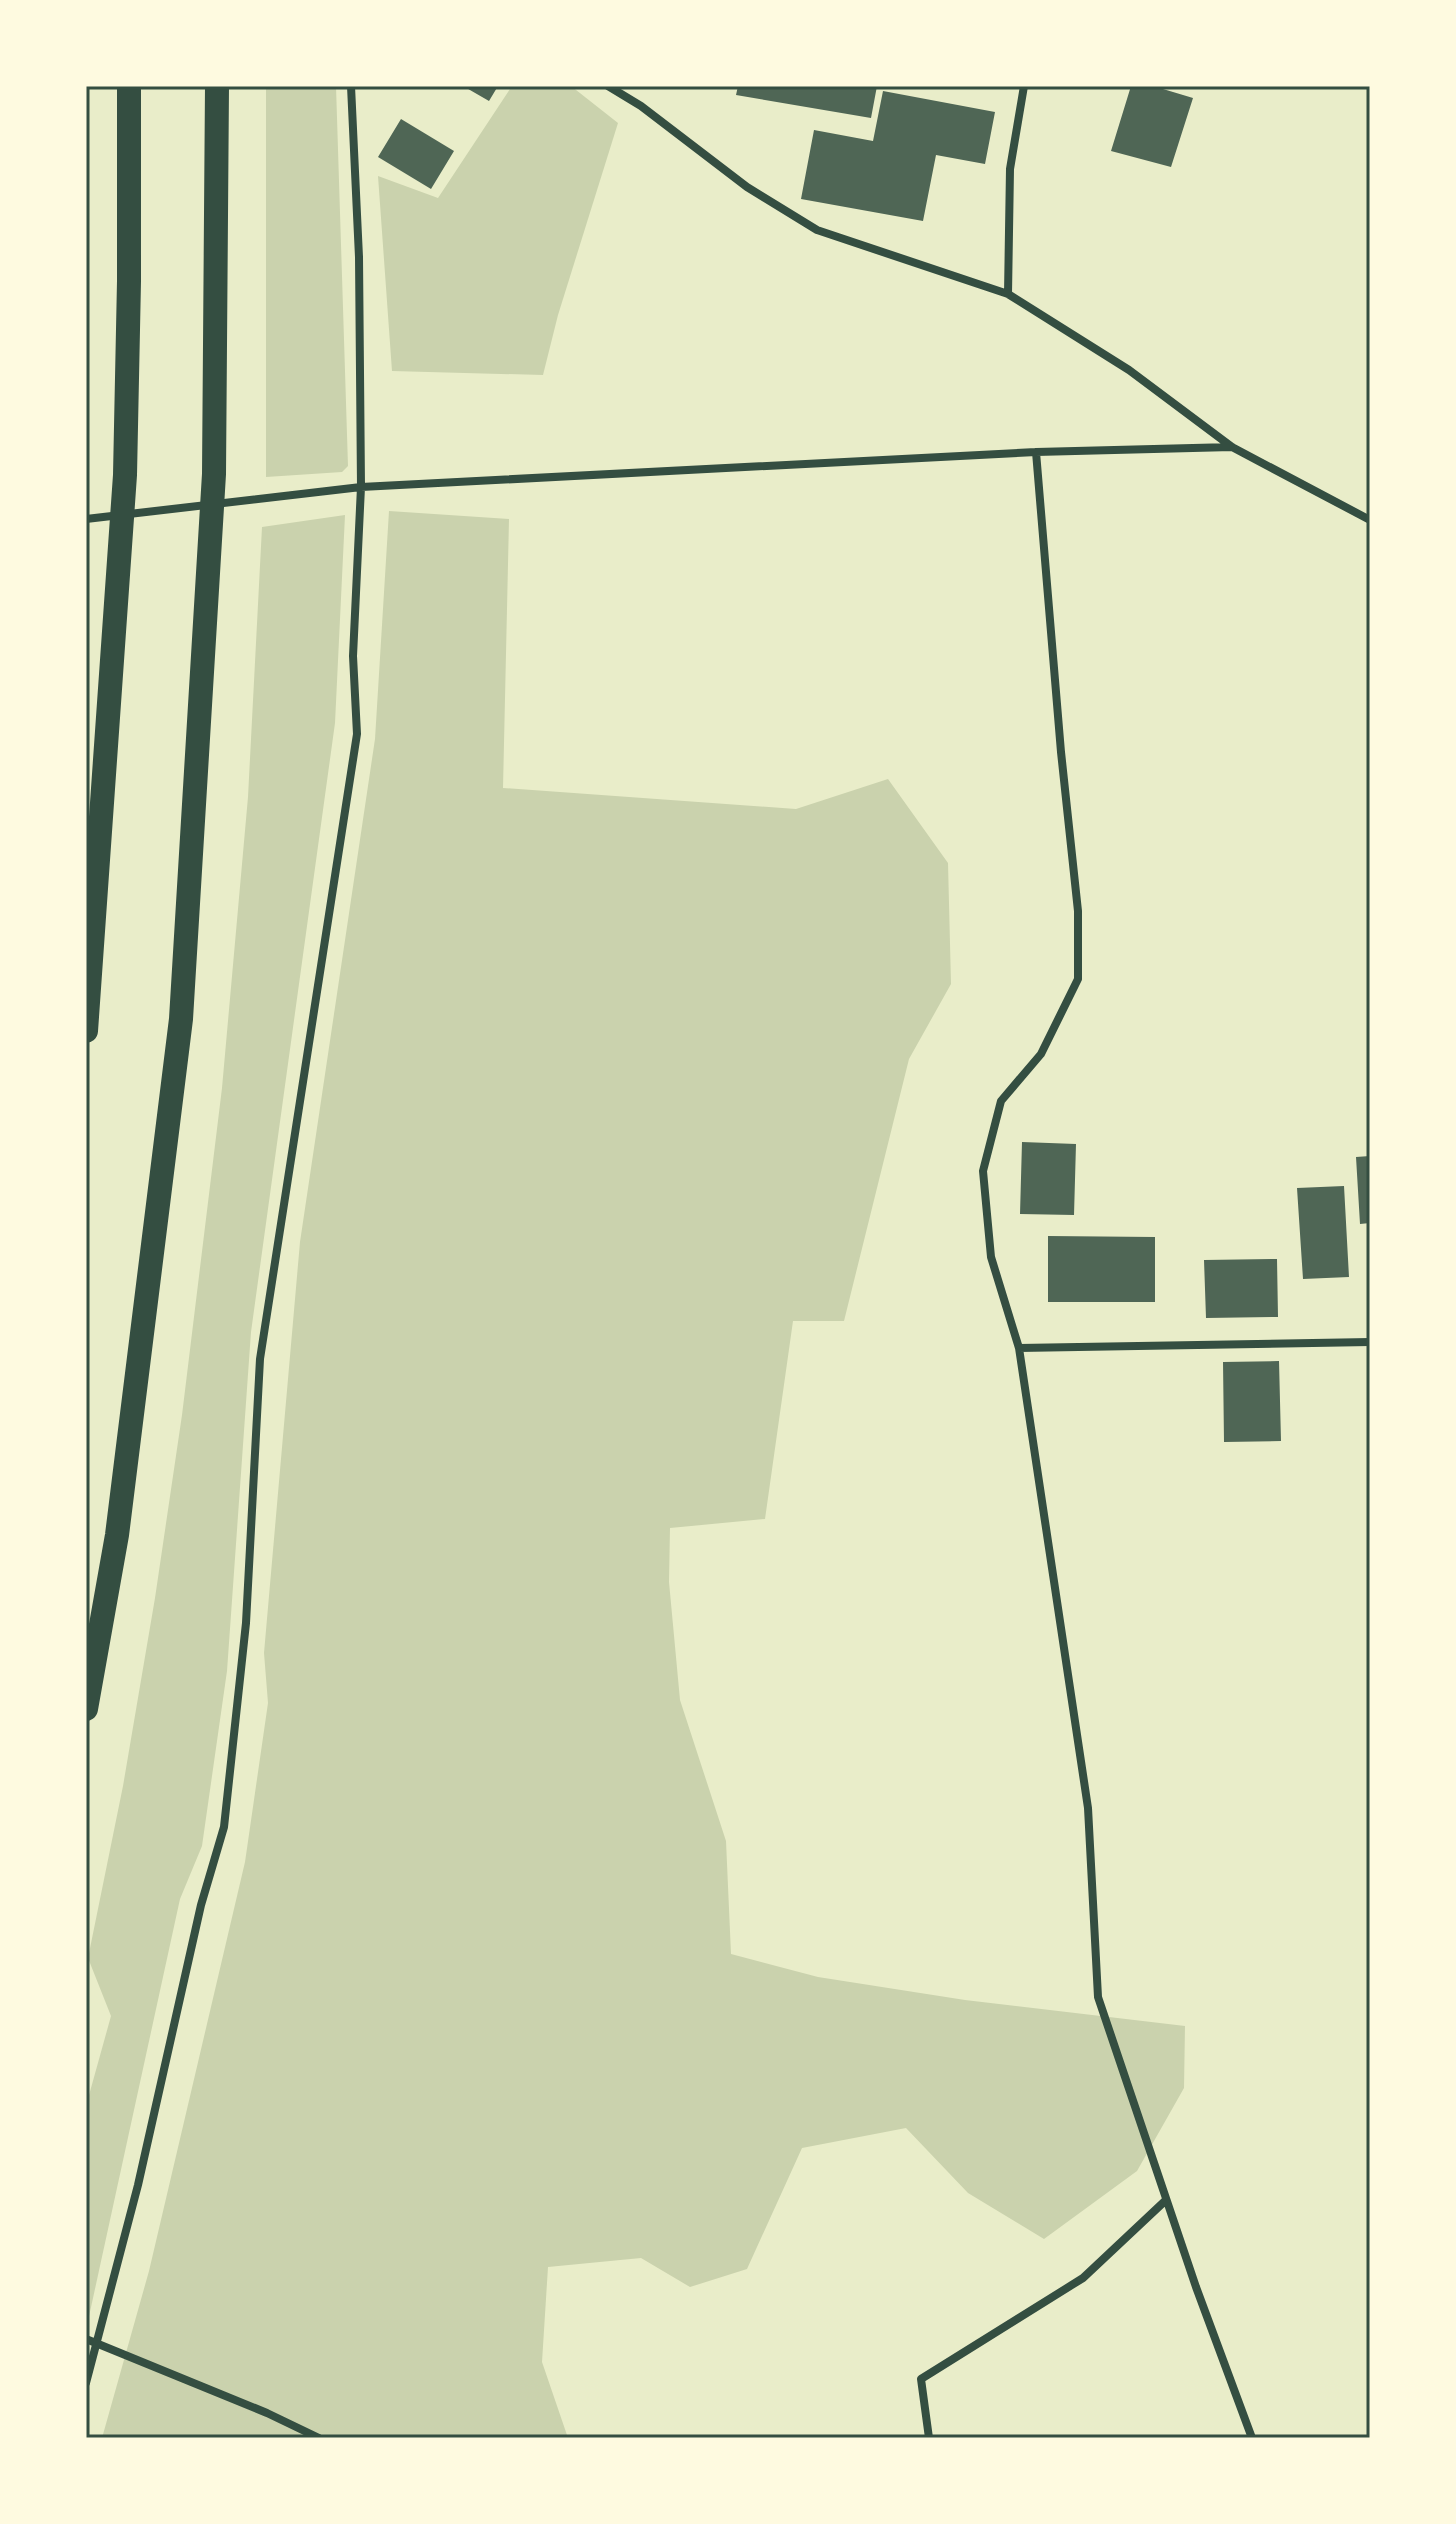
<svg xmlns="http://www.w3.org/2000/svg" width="1456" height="2524" font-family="'Sofia Sans Condensed',sans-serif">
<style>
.green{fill:#cad2ad}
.building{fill:#4f6655}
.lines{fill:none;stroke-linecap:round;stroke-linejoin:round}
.minor{stroke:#344e41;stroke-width:8}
.motorway{stroke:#344e41;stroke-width:24}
.neatline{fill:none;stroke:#344e41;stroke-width:3}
</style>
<rect width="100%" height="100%" fill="#e9edc9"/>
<path class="green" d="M266,86H336L348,466L342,472L266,477Z
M512,86H571L618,123L558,315L543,375L392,371L378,176L438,198Z
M389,511L509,519L503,788L796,809L888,779L948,863L951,984L909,1059L844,1321H793L765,1519L670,1528L669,1582L680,1700L726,1841L731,1954L818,1977L965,2000L1185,2026L1184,2088L1137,2171L1044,2239L968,2193L906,2128L802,2148L747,2269L690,2287L641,2258L548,2267L542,2362L568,2438H102L149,2271L245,1862L268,1703L264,1653L300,1242L375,739Z
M345,515L335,723L251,1332L227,1671L202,1846L180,1899L88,2321L86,2106L111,2016L88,1958L123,1786L155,1598L182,1415L222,1088L248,797L262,527Z"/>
<path class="building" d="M463,86H498L489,101Z
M738,86H877L871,118L736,95Z
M1131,86H1153L1193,98L1171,167L1111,151Z
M883,91L995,112L985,164L936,155L923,221L801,199L814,130L873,141Z
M401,119L454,151L431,189L378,157Z
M1022,1142L1076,1144L1074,1215L1020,1214Z
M1370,1156V1223L1360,1224L1356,1157Z
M1344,1186L1349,1277L1303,1279L1297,1188Z
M1048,1236L1155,1237V1302H1048Z
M1277,1259L1278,1317L1206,1318L1204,1260Z
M1279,1361L1281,1441L1224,1442L1223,1362Z"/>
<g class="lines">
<path class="minor" d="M608,86L641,106L747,187L817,230L1008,294L1129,370L1232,447L1370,520
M1008,294L1010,169L1024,86
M1036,452L1061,752L1078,911V979L1041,1054L1001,1101L983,1171L991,1257L1019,1348L1088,1808L1098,1997L1196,2287L1252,2438
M86,519L361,487L1036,452L1232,447
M1019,1348L1370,1342
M86,2339L267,2413L319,2438
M86,2383L138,2185L201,1905L224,1827L246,1623L260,1359L357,734L353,656L361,487L359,257L351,86
M929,2438L921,2379L1083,2278L1166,2200"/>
<path class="motorway" d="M86,1031L125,475L129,281V86
M86,1709L117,1535L181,1019L214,474L217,86"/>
</g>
<rect width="1456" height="2524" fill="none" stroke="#fefae0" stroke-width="176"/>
<rect x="88" y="88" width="1280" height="2348" class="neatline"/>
</svg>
